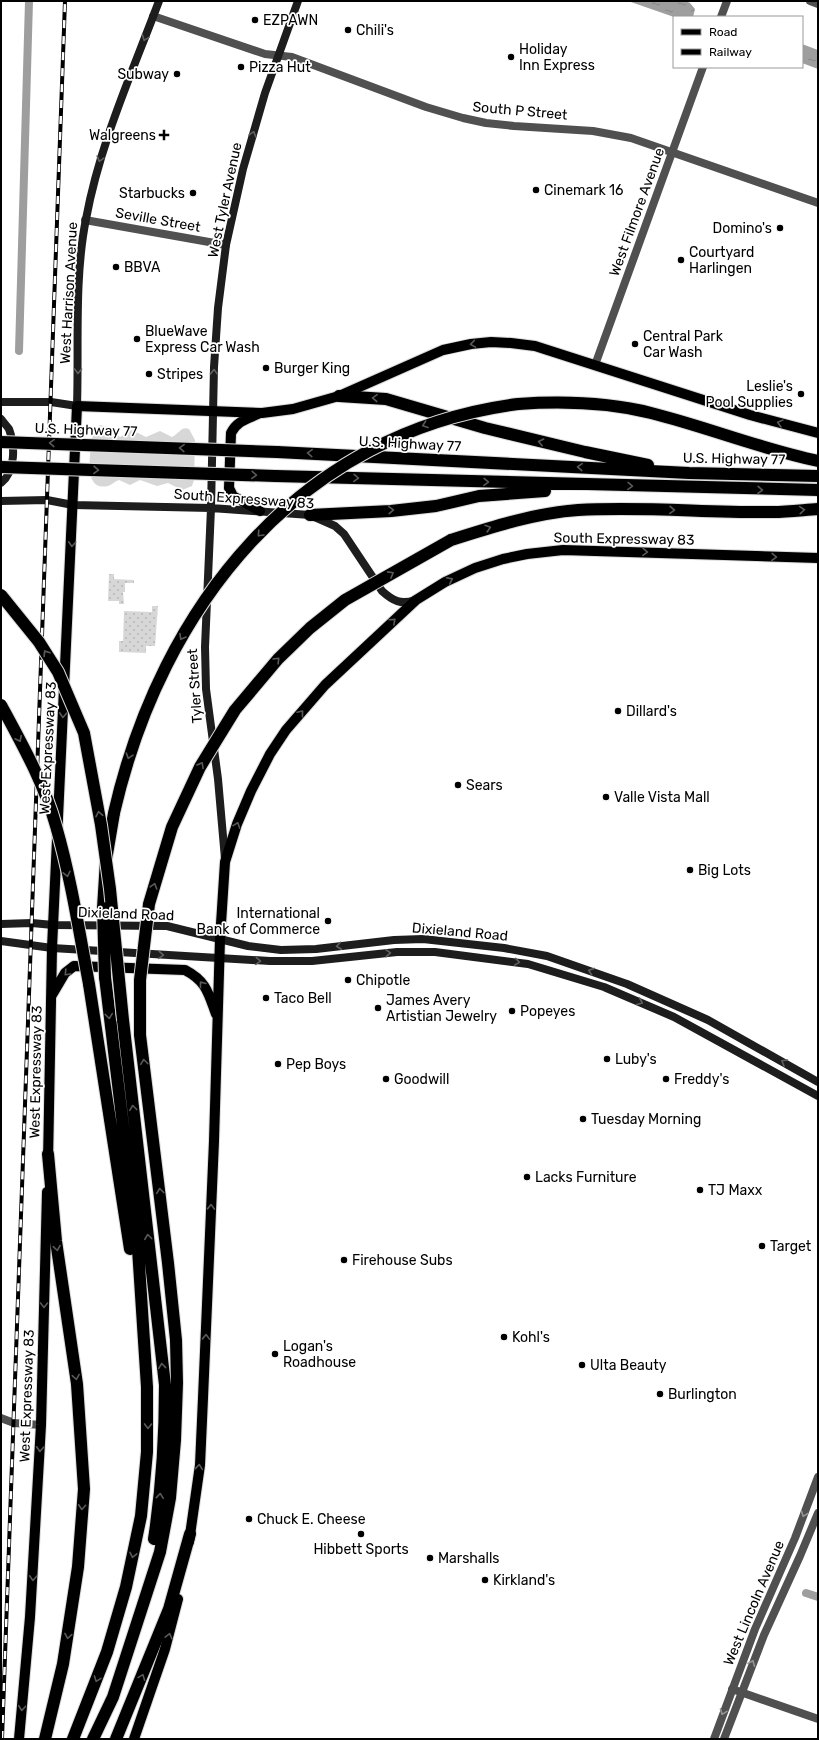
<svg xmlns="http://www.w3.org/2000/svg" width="819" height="1740" font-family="Rubik,sans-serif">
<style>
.grass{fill:#d7d7d7}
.garden{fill:url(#garden-dots)}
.water{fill:url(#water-ripples)}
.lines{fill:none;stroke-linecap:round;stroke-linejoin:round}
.canal{stroke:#9e9e9e;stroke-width:8}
.primary-casing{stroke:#dbdbdb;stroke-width:12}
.motorway-casing{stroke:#dbdbdb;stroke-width:14}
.minor{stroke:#505050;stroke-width:8}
.tertiary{stroke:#505050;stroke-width:8}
.secondary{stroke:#1d1d1d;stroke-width:8}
.primary{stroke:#000;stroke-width:10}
.motorway{stroke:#000;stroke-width:12}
.rail-casing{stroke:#000;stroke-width:4}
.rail{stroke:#fff;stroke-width:2.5;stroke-dasharray:8;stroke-linecap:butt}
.motorway-bridge-casing{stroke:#dbdbdb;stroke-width:14;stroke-linecap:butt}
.motorway-bridge{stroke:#000;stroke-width:12}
.oneway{stroke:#616161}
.oneway2{stroke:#595959}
.oneway3{stroke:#969696}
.poi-dot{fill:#000;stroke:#fff;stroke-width:1.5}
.labels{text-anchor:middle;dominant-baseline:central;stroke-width:3.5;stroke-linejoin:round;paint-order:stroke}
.poi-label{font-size:14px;fill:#000;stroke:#fff;text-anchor:start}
.street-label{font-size:14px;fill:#000;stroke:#fff}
</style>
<defs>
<pattern id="garden-dots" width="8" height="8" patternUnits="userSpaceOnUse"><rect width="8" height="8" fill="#d7d7d7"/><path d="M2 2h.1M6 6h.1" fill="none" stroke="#b7b7b7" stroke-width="1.8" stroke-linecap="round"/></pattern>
<pattern id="water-ripples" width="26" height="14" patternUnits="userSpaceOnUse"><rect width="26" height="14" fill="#9e9e9e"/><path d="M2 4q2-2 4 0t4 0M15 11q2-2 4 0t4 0" fill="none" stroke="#868686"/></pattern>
</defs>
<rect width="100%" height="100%" fill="#fff"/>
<path class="grass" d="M100,425L108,427L120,437L132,430L146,437L160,431L172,437C179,434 181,426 189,429L195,440L194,480L192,486L182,490L168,483L157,486L140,480L130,485L119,480C115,481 112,485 108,486C81,492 91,449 93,434L95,429Z"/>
<path class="garden" d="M109,574H114V579L134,580V583H125V592H123L124,604H119V601H108Z
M152,606H158L155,646H146V653L119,652V641H123L124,611L152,612Z"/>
<path class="water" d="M628,1H686L690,3L695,9L693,17H674Z
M802,44L818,50V69L802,63Z"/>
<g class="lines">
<path class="canal" d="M19,351L29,1
M806,1593L818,1597"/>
<g class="primary-casing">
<path id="primary" d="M258,414C247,419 237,421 231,433L229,488L233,496L260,511
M52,995L65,973L74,966L185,970C206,981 208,992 216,1014
M48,1162L52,948L77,406L262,413L293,409L339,396L443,350L471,344L491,342L511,343L535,346L750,415L818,433
M189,1542L200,1465L203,1398L214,1141L220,939L225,862L237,824L251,791L270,754L286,730L325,685L416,600L445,582L475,568L503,559L527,554L563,550L818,558
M19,1739L30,1617L41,1425L47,1192
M134,1739L165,1649L178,1599"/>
</g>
<g class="motorway-casing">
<path id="motorway" d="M339,396L386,399L485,428L585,452L648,465
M518,404C562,401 607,402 651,413C707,427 761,449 818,461
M277,452L689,473L818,476
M275,476L818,490
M310,515L391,511L436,506L479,496L545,491
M451,540C492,527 535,513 578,510C643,506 708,513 773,512C788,512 803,510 818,509
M103,908L106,860L114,813
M89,984L130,1249
M123,1020L165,1385C165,1438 162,1487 154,1539
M45,1739L63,1664L78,1567L84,1489L77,1384L56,1241L48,1154
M73,1739L107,1652L126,1587L141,1516L147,1452V1387L138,1249L105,977
M93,1739L113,1697L160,1552L170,1498L175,1440L177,1383L176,1340L168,1263L140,1035V980
M116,1739L169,1609L190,1534"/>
</g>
<path class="minor" d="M810,1L818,4
M721,17L727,1
M85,220L226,245
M595,365L703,67
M732,1689L818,1719"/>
<path class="tertiary" d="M153,16L265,54L292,57L426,107L463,118L486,123L514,126L593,131L631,138L818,203
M1,1418L14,1423L41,1425
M714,1739L755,1629L795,1538L818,1477
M724,1739L764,1635L800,1556L818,1513"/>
<path class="secondary" d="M1,402H51L77,406C79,346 74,278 86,219C100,143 132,73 159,1
M1,419C3,422 7,426 9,429C15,445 16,471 1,483
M1,501L47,500L73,505L211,508L310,515L335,526L344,534L382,591C393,601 401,605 415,600
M225,859L218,779L206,689L205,647L211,508L214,367L218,308L226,245L243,169L265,93L298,1
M1,924L32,923L53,925L167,926L248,946L281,950L316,949L394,940L423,939L504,948L547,956L627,984L708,1020L818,1082
M1,941L52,948L270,961H312L397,952H435L528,964L604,987L674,1017L818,1096"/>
<use href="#primary" class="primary"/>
<use href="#motorway" class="motorway"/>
<g class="rail-casing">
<path id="rail" d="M2,1739L65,1"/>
</g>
<use href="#rail" class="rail"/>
<g class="motorway-bridge-casing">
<path id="motorway-bridge" d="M1,442L277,452
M1,467L275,476
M1,595L39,642L58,672L84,733L101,825L110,889L123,1020
M1,705C22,744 44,783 56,826C71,878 79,931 89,984
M114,813C161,607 299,432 518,404
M103,908L105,977
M140,980L149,904L172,827L200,767L235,710L278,659L310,628L345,600L451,540"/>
</g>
<use href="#motorway-bridge" class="motorway-bridge"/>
</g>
<defs><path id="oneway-chevron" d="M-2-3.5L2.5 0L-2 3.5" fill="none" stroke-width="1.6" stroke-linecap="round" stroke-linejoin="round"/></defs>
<g class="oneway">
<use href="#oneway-chevron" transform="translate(145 38) rotate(111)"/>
<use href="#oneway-chevron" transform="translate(253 134) rotate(-74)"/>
<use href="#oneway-chevron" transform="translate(100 159) rotate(106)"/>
<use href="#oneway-chevron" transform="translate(78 371) rotate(92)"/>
<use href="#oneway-chevron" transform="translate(214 372) rotate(-88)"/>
<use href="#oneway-chevron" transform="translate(339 946) rotate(173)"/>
<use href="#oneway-chevron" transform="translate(388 953) rotate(-4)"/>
<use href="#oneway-chevron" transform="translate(161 955) rotate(4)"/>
<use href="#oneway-chevron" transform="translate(258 961) rotate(4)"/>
<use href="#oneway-chevron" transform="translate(517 962) rotate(9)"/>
<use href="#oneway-chevron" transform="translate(591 971) rotate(-160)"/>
<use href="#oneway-chevron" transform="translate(640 1002) rotate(23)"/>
<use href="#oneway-chevron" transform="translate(784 1062) rotate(-150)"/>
</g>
<g class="oneway2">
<use href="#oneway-chevron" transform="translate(473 344) rotate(171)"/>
<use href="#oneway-chevron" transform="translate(375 398) rotate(-177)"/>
<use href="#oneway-chevron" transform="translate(780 423) rotate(-165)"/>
<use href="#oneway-chevron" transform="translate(425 425) rotate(160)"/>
<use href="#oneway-chevron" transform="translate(541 442) rotate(-167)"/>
<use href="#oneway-chevron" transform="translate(52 443) rotate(-178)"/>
<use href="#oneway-chevron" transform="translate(182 448) rotate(-178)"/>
<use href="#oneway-chevron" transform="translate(310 453) rotate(-177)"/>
<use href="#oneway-chevron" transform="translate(580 467) rotate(-177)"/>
<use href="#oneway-chevron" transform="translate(96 470) rotate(2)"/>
<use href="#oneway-chevron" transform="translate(254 475) rotate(2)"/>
<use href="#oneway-chevron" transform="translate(356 478) rotate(2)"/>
<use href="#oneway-chevron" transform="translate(486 482) rotate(2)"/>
<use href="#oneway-chevron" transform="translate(630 486) rotate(1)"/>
<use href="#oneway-chevron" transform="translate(760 490) rotate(1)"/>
<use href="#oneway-chevron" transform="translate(391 510) rotate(-4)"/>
<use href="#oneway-chevron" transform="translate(672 510) rotate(1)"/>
<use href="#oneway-chevron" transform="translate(802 510) rotate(-5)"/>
<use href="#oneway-chevron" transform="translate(488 528) rotate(-17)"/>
<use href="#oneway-chevron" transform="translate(260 534) rotate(133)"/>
<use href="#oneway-chevron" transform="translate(72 544) rotate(93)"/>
<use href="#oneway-chevron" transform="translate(645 552) rotate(2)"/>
<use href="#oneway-chevron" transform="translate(774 557) rotate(2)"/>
<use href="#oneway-chevron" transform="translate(391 574) rotate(-29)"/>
<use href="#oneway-chevron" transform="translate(450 580) rotate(-27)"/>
<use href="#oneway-chevron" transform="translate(393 621) rotate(-42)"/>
<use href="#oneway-chevron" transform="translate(182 637) rotate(120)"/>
<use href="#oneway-chevron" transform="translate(46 653) rotate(-122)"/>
<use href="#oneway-chevron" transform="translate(277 660) rotate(-46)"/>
<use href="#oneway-chevron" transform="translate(301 713) rotate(-50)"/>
<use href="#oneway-chevron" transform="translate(63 715) rotate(93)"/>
<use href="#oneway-chevron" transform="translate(19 739) rotate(63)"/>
<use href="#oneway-chevron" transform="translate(129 756) rotate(108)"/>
<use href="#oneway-chevron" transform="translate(201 765) rotate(-60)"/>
<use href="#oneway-chevron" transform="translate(99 814) rotate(-101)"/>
<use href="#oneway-chevron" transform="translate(237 825) rotate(-70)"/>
<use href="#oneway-chevron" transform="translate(67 874) rotate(77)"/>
<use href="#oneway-chevron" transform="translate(154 886) rotate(-73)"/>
<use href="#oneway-chevron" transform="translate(67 973) rotate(134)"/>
<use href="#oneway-chevron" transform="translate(202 984) rotate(-128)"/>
<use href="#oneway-chevron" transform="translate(109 1016) rotate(83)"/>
<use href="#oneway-chevron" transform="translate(144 1062) rotate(-97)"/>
<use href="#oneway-chevron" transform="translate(133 1108) rotate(-97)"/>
<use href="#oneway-chevron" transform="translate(160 1191) rotate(-97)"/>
<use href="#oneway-chevron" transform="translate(211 1207) rotate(-88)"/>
<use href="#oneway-chevron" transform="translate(148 1237) rotate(-97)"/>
<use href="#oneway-chevron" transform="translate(57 1248) rotate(81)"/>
<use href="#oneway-chevron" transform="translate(44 1305) rotate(91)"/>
<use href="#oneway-chevron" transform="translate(206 1337) rotate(-88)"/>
<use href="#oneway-chevron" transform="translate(162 1366) rotate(-96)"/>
<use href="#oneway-chevron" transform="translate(76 1377) rotate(81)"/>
<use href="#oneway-chevron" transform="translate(148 1426) rotate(91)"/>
<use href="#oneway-chevron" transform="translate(40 1449) rotate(93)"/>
<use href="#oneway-chevron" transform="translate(199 1467) rotate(-84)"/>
<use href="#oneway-chevron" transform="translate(160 1496) rotate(-84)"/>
<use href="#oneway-chevron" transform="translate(82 1507) rotate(94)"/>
<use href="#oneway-chevron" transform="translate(133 1555) rotate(102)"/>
<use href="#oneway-chevron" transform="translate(33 1578) rotate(93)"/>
<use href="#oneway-chevron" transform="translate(68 1636) rotate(99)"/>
<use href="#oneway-chevron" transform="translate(169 1636) rotate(-76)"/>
<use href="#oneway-chevron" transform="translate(142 1677) rotate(-69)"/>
<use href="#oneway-chevron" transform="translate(97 1679) rotate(110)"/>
<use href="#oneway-chevron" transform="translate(22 1708) rotate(95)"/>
</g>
<g class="oneway3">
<use href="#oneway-chevron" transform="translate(804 1514) rotate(110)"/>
<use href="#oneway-chevron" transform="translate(752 1663) rotate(-68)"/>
<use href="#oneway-chevron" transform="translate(723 1712) rotate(110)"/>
</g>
<g class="poi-dot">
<circle cx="255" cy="20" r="4"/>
<circle cx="348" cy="30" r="4"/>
<circle cx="511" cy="57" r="4"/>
<circle cx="241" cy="67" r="4"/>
<circle cx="177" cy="74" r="4"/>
<path d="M162 129h4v4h4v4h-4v4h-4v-4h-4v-4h4z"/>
<circle cx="536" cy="190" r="4"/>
<circle cx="193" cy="193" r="4"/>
<circle cx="780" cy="228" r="4"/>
<circle cx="681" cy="260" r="4"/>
<circle cx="116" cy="267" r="4"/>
<circle cx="137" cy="339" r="4"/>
<circle cx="635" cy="344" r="4"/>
<circle cx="266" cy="368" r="4"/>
<circle cx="149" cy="374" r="4"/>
<circle cx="801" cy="394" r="4"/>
<circle cx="618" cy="711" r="4"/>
<circle cx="458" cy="785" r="4"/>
<circle cx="606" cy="797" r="4"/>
<circle cx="690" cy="870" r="4"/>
<circle cx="328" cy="921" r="4"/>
<circle cx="348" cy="980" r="4"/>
<circle cx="266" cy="998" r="4"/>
<circle cx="378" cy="1008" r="4"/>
<circle cx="512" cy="1011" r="4"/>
<circle cx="607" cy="1059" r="4"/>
<circle cx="278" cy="1064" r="4"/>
<circle cx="386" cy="1079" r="4"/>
<circle cx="666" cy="1079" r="4"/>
<circle cx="583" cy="1119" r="4"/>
<circle cx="527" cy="1177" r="4"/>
<circle cx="700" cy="1190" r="4"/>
<circle cx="762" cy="1246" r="4"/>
<circle cx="344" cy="1260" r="4"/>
<circle cx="504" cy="1337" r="4"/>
<circle cx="275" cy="1354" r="4"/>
<circle cx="582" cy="1365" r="4"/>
<circle cx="660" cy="1394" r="4"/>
<circle cx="249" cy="1519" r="4"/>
<circle cx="361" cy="1534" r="4"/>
<circle cx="430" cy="1558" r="4"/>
<circle cx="485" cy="1580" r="4"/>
</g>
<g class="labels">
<g class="poi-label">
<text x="263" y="20">EZPAWN</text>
<text x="356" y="30">Chili's</text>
<text x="519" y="49">Holiday<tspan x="519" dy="16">Inn Express</tspan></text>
<text x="249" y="67">Pizza Hut</text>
<text x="169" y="74" text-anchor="end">Subway</text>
<text x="156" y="135" text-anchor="end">Walgreens</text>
<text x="544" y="190">Cinemark 16</text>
<text x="185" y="193" text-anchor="end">Starbucks</text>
<text x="772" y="228" text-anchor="end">Domino's</text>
<text x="689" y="252">Courtyard<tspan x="689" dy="16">Harlingen</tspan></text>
<text x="124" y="267">BBVA</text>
<text x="145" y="331">BlueWave<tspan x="145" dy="16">Express Car Wash</tspan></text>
<text x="643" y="336">Central Park<tspan x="643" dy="16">Car Wash</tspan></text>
<text x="274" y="368">Burger King</text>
<text x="157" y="374">Stripes</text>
<text x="793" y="386" text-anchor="end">Leslie's<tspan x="793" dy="16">Pool Supplies</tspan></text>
<text x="626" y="711">Dillard's</text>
<text x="466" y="785">Sears</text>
<text x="614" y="797">Valle Vista Mall</text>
<text x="698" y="870">Big Lots</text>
<text x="320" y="913" text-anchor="end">International<tspan x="320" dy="16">Bank of Commerce</tspan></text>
<text x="356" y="980">Chipotle</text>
<text x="274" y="998">Taco Bell</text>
<text x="386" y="1000">James Avery<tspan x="386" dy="16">Artistian Jewelry</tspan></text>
<text x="520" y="1011">Popeyes</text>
<text x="615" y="1059">Luby's</text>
<text x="286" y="1064">Pep Boys</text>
<text x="394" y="1079">Goodwill</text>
<text x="674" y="1079">Freddy's</text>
<text x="591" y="1119">Tuesday Morning</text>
<text x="535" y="1177">Lacks Furniture</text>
<text x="708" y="1190">TJ Maxx</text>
<text x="770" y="1246">Target</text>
<text x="352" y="1260">Firehouse Subs</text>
<text x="512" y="1337">Kohl's</text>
<text x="283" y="1346">Logan's<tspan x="283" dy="16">Roadhouse</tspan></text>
<text x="590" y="1365">Ulta Beauty</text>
<text x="668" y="1394">Burlington</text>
<text x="257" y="1519">Chuck E. Cheese</text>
<text x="361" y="1549" text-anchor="middle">Hibbett Sports</text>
<text x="438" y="1558">Marshalls</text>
<text x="493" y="1580">Kirkland's</text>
</g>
<g class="street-label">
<text transform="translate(520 111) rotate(5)">South P Street</text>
<text transform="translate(225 200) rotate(-78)">West Tyler Avenue</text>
<text transform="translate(637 212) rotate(-70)">West Filmore Avenue</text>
<text transform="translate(158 220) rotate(10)">Seville Street</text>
<text transform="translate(69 293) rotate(-87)">West Harrison Avenue</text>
<text transform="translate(86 430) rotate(2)">U.S. Highway 77</text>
<text transform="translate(410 444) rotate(3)">U.S. Highway 77</text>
<text transform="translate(734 459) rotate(1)">U.S. Highway 77</text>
<text transform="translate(244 499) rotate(4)">South Expressway 83</text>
<text transform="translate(624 539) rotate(1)">South Expressway 83</text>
<text transform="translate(195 686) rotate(-94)">Tyler Street</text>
<text transform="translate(48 748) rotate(-87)">West Expressway 83</text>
<text transform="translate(126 914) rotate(2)">Dixieland Road</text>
<text transform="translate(460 932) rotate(5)">Dixieland Road</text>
<text transform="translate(36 1072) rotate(-89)">West Expressway 83</text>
<text transform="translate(27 1396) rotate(-88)">West Expressway 83</text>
<text transform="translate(754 1603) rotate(-67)">West Lincoln Avenue</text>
</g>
</g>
<rect width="819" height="1740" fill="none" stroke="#000000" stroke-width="4"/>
<rect x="673" y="16" width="130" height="52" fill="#ffffff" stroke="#999999"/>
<rect x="681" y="29" width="20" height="6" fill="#000000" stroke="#999999"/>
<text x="709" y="36" font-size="12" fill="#000000">Road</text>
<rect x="681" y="49" width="20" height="6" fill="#000000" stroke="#999999"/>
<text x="709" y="56" font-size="12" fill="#000000">Railway</text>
</svg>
